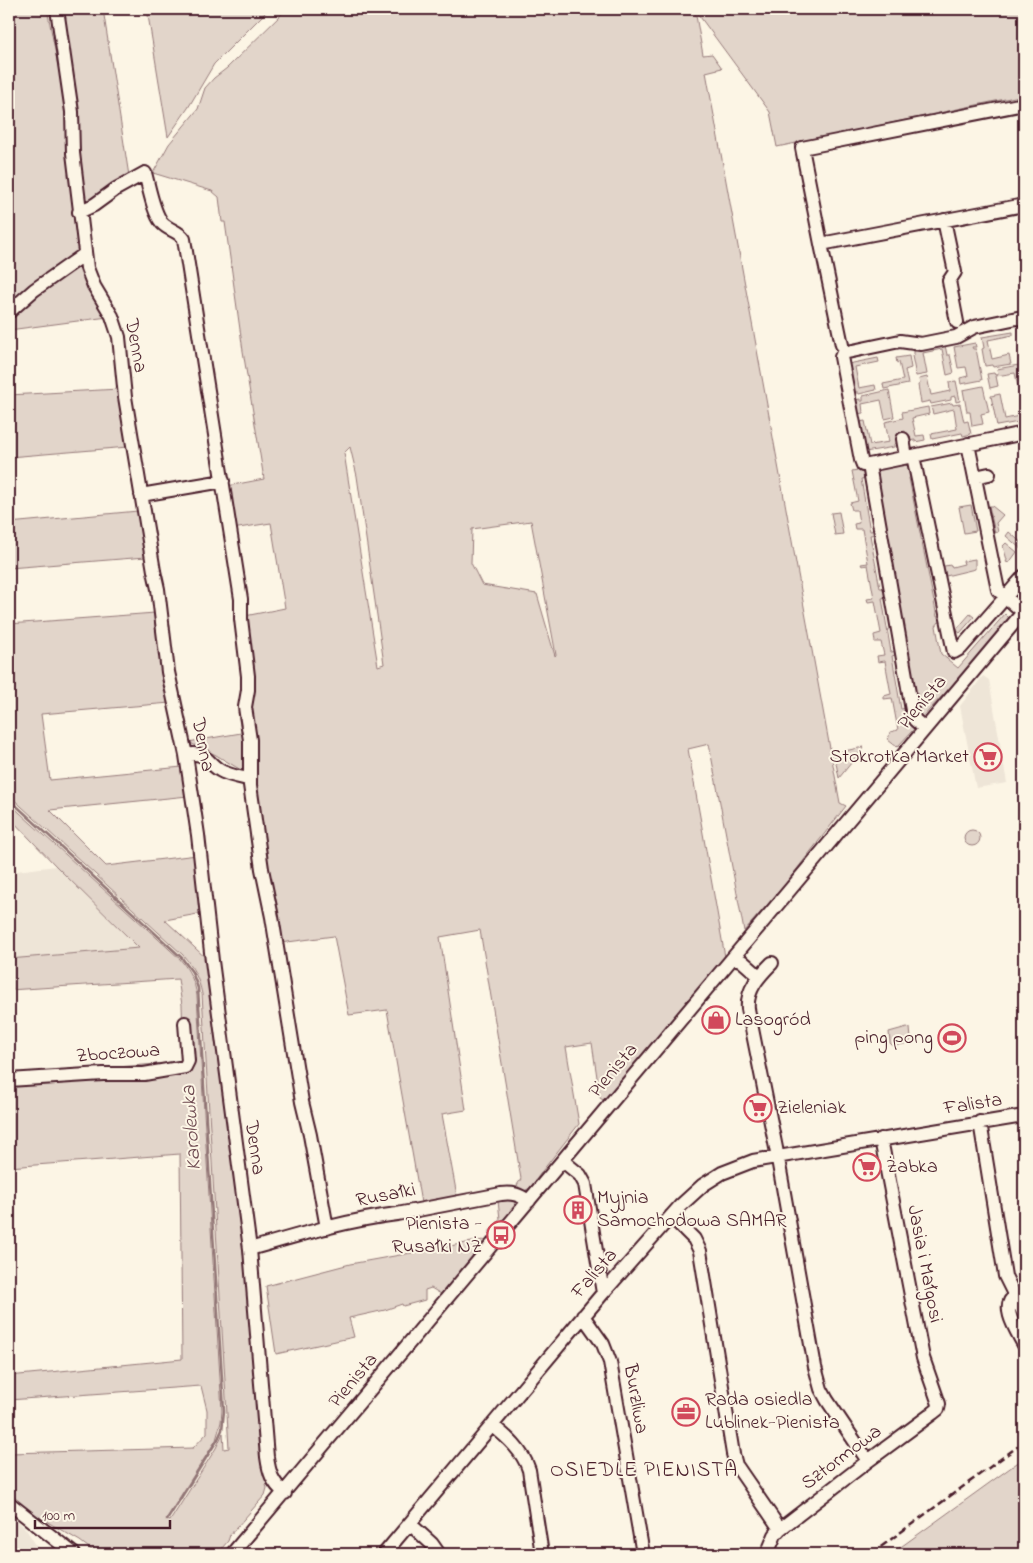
<svg xmlns="http://www.w3.org/2000/svg" width="1033" height="1563" font-family="'Indie Flower',sans-serif">
<style>
.built{fill:#eee5d7}
.green{fill:#e2d5ca;stroke:#967a7a;fill-rule:evenodd}
.lines{fill:none;stroke-linecap:round;stroke-linejoin:round}
.stream{stroke:#917474;stroke-width:2.5}
.minor-casing{stroke:#4a1f2b;stroke-width:16}
.minor{stroke:#fcf5e5;stroke-width:12}
.rail{stroke:#4a1f2b;stroke-width:2.5;stroke-dasharray:8 4;stroke-linecap:butt}
.labels{text-anchor:middle;dominant-baseline:central;stroke-width:4;stroke-linejoin:round;paint-order:stroke}
.street-label{font-size:20px;fill:#4a1f2b;stroke:#fcf5e5}
.poi-label{font-size:20px;fill:#4a1f2b;stroke:#fcf5e5;text-anchor:start}
.water-label{font-size:21px;font-style:italic;fill:#6d4950;stroke:#fcf5e5}
.neighbourhood-label{font-size:21px;letter-spacing:1px;fill:#4a1f2b;stroke:#fcf5e5}
</style>
<rect width="100%" height="100%" fill="#fcf5e5"/>
<filter id="ink" filterUnits="userSpaceOnUse"><feTurbulence type="fractalNoise" baseFrequency=".02" numOctaves="2"/><feDisplacementMap in="SourceGraphic" scale="10" xChannelSelector="R" yChannelSelector="G"/><feConvolveMatrix kernelMatrix="1 2 1 2 8 2 1 2 1" color-interpolation-filters="sRGB"/></filter>
<g filter="url(#ink)">
<path class="built" d="M983,676L989,680L1007,783L976,788L960,706Z
M56,866L139,949L9,959V872Z
M9,1514L25,1528L42,1554H9Z"/>
<path class="green" d="M9,9H47L67,112L83,269L108,317L9,330Z
M62,9H103L129,176L86,204L82,201Z
M147,9H269L214,64L188,108L168,137Z
M287,9H1024V95L777,147L770,112L695,10L703,55L712,54L722,68L706,72L840,803L846,806L783,887L744,931L709,744L688,749L725,957L633,1068L603,1100L600,1098L592,1043L566,1047L579,1124L543,1170L530,1188L522,1192L517,1185L521,1179L480,930L440,937L466,1110L442,1114L457,1196L421,1203L387,1010L349,1015L334,936L272,944L245,767L241,770L216,755L188,742L241,733L238,712H248L245,616L285,608L271,523L232,529L227,486L264,479L243,351L225,222H222L219,197L212,191L153,173L169,144L198,109L205,88L214,78L227,68ZM350,447L357,476L384,664L378,666L344,453ZM531,521L556,655L555,656L537,594L482,585L471,563L472,529Z
M1013,332V335L988,340L992,359L1009,355L1011,364L993,367L992,365L985,366L982,349L984,348L982,337Z
M975,343L976,347H972L973,349H976L982,380L961,384L960,378L968,376L966,367L958,368L954,347Z
M945,345L947,355H950L954,373L947,375L942,349L923,353L927,374L916,376L912,356L914,355V351Z
M909,356L911,368L905,370L908,384L884,389L883,384L903,380L899,362L897,363L896,358Z
M878,358L879,362L855,367L859,388L875,385L876,390L859,394L858,392H853L848,364Z
M1024,364V391L1019,392L1015,373L996,376L998,386L990,388L987,374L994,373L995,375L998,374L997,369Z
M927,377L931,395L950,391L949,382L956,381L960,401L956,402L955,396L951,397V400L931,404L930,401L921,403L918,385L920,384L919,379Z
M983,386L989,412L981,414L983,424L972,426L970,412H967L963,390Z
M119,389L128,447L9,457V395Z
M889,390L894,417L885,419L881,400L862,404L863,413L857,414L855,400L860,399V401H863V396Z
M1000,394L1005,419L1024,415L1020,395H1024V421L997,426L991,396Z
M952,403L953,405L960,404L964,422L968,421L971,434L963,436L962,433L932,439L931,434L957,429L954,409L933,414L931,407Z
M928,407L929,414L912,418L916,436L924,435L925,440L915,442V440L907,441L905,431L898,433L899,443L894,444V447L865,452L859,422L865,421L870,445L889,442L885,422L903,418L902,412Z
M905,461L911,465L914,476L909,478L937,617H941L944,624L939,622L936,626L941,654L958,668L1005,614L1010,619L953,687L941,697L922,718L920,717L917,714L875,467Z
M863,469L867,478L861,479L870,531L877,530V534L870,535L880,588H886L888,597L882,598L891,652L898,651V654L892,656L901,709L908,708L910,721L914,729L897,747L888,740L890,732L898,730L892,698L884,699V696L891,694L885,661L878,662L877,656L884,655L881,642H875L874,635L881,633L875,601L868,602L867,599L874,598L868,565L862,566L861,564L868,563L862,529H855L854,524L859,523L857,510H852L850,503L858,501L852,471Z
M971,505L976,531L964,533L959,507Z
M989,506H992L1003,515L996,523L998,532L995,533Z
M138,511L146,557L9,568V523Z
M839,512L843,534L835,535L831,513Z
M1009,532L1024,545L1021,549L1006,536Z
M1006,543L1017,552L1009,563L1006,562L1007,560L1003,546Z
M975,559V569L946,576L944,566L951,565L952,567L964,564L963,561Z
M155,613L170,703L41,714L50,780L182,767L188,796L50,810L106,866L197,855L203,913L165,920L209,961L244,1246L269,1482L266,1485L267,1488L265,1495L230,1535L228,1541L217,1554H97L80,1541L27,1510L9,1494V1458L10,1453L193,1448L207,1433V1410L201,1386L9,1400V1376L182,1359L180,1154L9,1167V1075L184,1062L182,1005L178,979L9,990V959L139,948L56,866L9,817V803L180,959C189,970 195,982 197,996L222,1411L221,1422L216,1440L166,1519L170,1521L216,1448L223,1433L224,1449L229,1448L202,994C199,979 193,967 183,955L9,795V624Z
M970,614L974,617L960,633L956,630Z
M864,747L839,778L834,753Z
M964 838a8 8 0 1 1 16 0a8 8 0 1 1-16 0Z
M907,1027L910,1028L911,1039L909,1043L893,1046L890,1043L889,1032Z
M957,1033L959,1040L946,1043L945,1035Z
M512,1199L515,1203V1206L490,1235L488,1233L500,1219L498,1201Z
M483,1240L485,1241L476,1247L478,1249L441,1294L431,1288L425,1290V1300L403,1306L402,1304L385,1310L349,1318L354,1337L276,1354L266,1286L350,1264Z
M1024,1458V1554H891Z"/>
<g class="lines">
<path class="stream" d="M9,799L182,958L192,972L198,988L224,1411L222,1430L218,1439L167,1520"/>
<g class="minor-casing">
<path id="minor" d="M57,9L72,112L73,153L87,268L94,286L112,316L119,337L125,397L154,571L158,589L168,672L186,755L198,835L212,961L250,1249L267,1457C269,1472 272,1483 285,1493
M79,212L94,205L116,189L145,173C149,187 153,212 162,223C168,230 179,231 184,239L241,599V619L248,676V690L245,707L250,740V785L262,869L272,917L302,1102L310,1135L327,1228
M944,220L955,272L949,281L957,322
M821,244L802,148L1024,104
M9,312L34,290L85,254
M842,345L821,244L1024,205
M903,439L906,457
M968,444L998,590L1023,612
M913,456L954,652L961,648L1024,576
M869,465L1024,433
M975,477L989,474
M141,495L223,481
M925,729L915,720L913,716L869,465H863L861,460L841,357L843,353L900,341L921,344L956,337L974,327L1017,318L1024,319
M186,755C208,750 207,765 223,772C232,776 241,777 250,780
M734,957L742,961L759,976
M772,963C759,976 746,990 748,1009L776,1148L815,1367L821,1389L827,1400L868,1461
M9,1080L103,1074H144L185,1067L188,1061L185,1023
M980,1122L1005,1276L1024,1314
M563,1161L580,1175L585,1184L603,1293
M671,1216L694,1239L700,1251L733,1454L736,1465L780,1529
M250,1249C298,1235 348,1220 397,1214L501,1194C513,1192 519,1195 529,1201
M1015,1296C999,1306 1018,1333 1024,1345
M583,1316L603,1344L610,1362L643,1554
M492,1425C507,1437 523,1451 529,1470L542,1554
M9,1503L74,1554
M410,1524L432,1544L439,1554
M232,1554L1024,611
M384,1554L603,1293L680,1206L703,1185L722,1173L753,1161L1024,1116
M767,1554L775,1535L780,1529L868,1461L933,1413L938,1409L939,1404L923,1358L881,1139"/>
</g>
<use href="#minor" class="minor"/>
<path class="rail" d="M871,1554L1024,1442"/>
</g>
</g>
<defs>
<g id="supermarket-ring" transform="scale(1.4375)"><circle r="9.5" fill="#fcf5e5" stroke="#d1495b" stroke-width="1.5"/><path d="M-6-5.5h2.5l.6 2H6L4.5 2H-2.5L-4.4-4H-6ZM-1.5 3.2a1.3 1.3 0 1 0 .1 0ZM3 3.2a1.3 1.3 0 1 0 .1 0Z" fill="#d1495b"/></g>
<g id="shop-ring" transform="scale(1.4375)"><circle r="9.5" fill="#fcf5e5" stroke="#d1495b" stroke-width="1.5"/><path d="M-5-2.5h2.3a2.7 3.5 0 0 1 5.4 0H5L5.5 6h-11ZM-1.5-2.5h3a1.5 2.3 0 0 0-3 0Z" fill="#d1495b"/></g>
<g id="stadium-ring" transform="scale(1.4375)"><circle r="9.5" fill="#fcf5e5" stroke="#d1495b" stroke-width="1.5"/><path d="M0-5a6.5 5 0 1 0 0 10a6.5 5 0 1 0 0-10ZM-3.5-1.8h7v3.6h-7Z" fill="#d1495b"/></g>
<g id="building-ring" transform="scale(1.4375)"><circle r="9.5" fill="#fcf5e5" stroke="#d1495b" stroke-width="1.5"/><path d="M-4-6H4V6H1V3H-1V6H-4ZM-2.5-4.3h1.7v1.8h-1.7ZM.8-4.3h1.7v1.8H.8ZM-2.5-1h1.7V.8h-1.7ZM.8-1h1.7V.8H.8Z" fill="#d1495b"/></g>
<g id="bus-ring" transform="scale(1.4375)"><circle r="9.5" fill="#fcf5e5" stroke="#d1495b" stroke-width="1.5"/><path d="M-5-6H5V4H4V6H2V4H-2V6H-4V4H-5ZM-3.5-4V0h7V-4ZM-3.5 1.2v1.5H-2V1.2ZM2 1.2v1.5H3.5V1.2Z" fill="#d1495b"/></g>
<g id="office-ring" transform="scale(1.4375)"><circle r="9.5" fill="#fcf5e5" stroke="#d1495b" stroke-width="1.5"/><path d="M-6-3h4V-5.5h4V-3h4V5H-6ZM-1-4.5V-3h2v-1.5ZM-6 0V1H6V0Z" fill="#d1495b"/></g>
</defs>
<g fill-rule="evenodd">
<use href="#supermarket-ring" x="988" y="757"/>
<use href="#shop-ring" x="716" y="1020"/>
<use href="#stadium-ring" x="952" y="1038"/>
<use href="#supermarket-ring" x="758" y="1108"/>
<use href="#supermarket-ring" x="867" y="1167"/>
<use href="#building-ring" x="578" y="1210"/>
<use href="#bus-ring" x="501" y="1235"/>
<use href="#office-ring" x="686" y="1412"/>
</g>
<g class="labels">
<g class="street-label">
<text transform="translate(135 346) rotate(80)">Denna</text>
<text transform="translate(923 703) rotate(-50)">Pienista</text>
<text transform="translate(202 745) rotate(79)">Denna</text>
<text transform="translate(118 1054) rotate(-4)">Zboczowa</text>
<text transform="translate(614 1071) rotate(-50)">Pienista</text>
<text transform="translate(973 1105) rotate(-9)">Falista</text>
<text transform="translate(254 1148) rotate(82)">Denna</text>
<text transform="translate(386 1196) rotate(-11)">Rusałki</text>
<text transform="translate(924 1264) rotate(79)">Jasia i Małgosi</text>
<text transform="translate(595 1274) rotate(-49)">Falista</text>
<text transform="translate(354 1381) rotate(-50)">Pienista</text>
<text transform="translate(635 1399) rotate(80)">Burzliwa</text>
<text transform="translate(842 1458) rotate(-37)">Sztormowa</text>
</g>
<g class="poi-label">
<text x="969" y="757" text-anchor="end">Stokrotka Market</text>
<text x="735" y="1020">Lasogród</text>
<text x="933" y="1038" text-anchor="end">ping pong</text>
<text x="777" y="1108">Zieleniak</text>
<text x="886" y="1167">Żabka</text>
<text x="597" y="1198">Myjnia<tspan x="597" dy="23">Samochodowa SAMAR</tspan></text>
<text x="482" y="1224" text-anchor="end">Pienista -<tspan x="482" dy="23">Rusałki NŻ</tspan></text>
<text x="705" y="1400">Rada osiedla<tspan x="705" dy="23">Lublinek-Pienista</tspan></text>
</g>
<g class="water-label">
<text transform="translate(192 1128) rotate(-94)">Karolewka</text>
</g>
<g class="neighbourhood-label">
<text x="644" y="1471">OSIEDLE PIENISTA</text>
</g>
</g>
<rect width="1033" height="1563" fill="none" stroke="#fcf5e5" stroke-width="30"/>
<rect x="15" y="15" width="1003" height="1533" fill="none" stroke="#4a1f2b" stroke-width="2" filter="url(#ink)"/>
<path d="M35 1520v8h135v-8" fill="none" stroke="#4a1f2b" stroke-width="2.5"/>
<text x="42" y="1520" font-size="15" fill="#4a1f2b" stroke="#fcf5e5" stroke-width="4" paint-order="stroke">100 m</text>
</svg>
